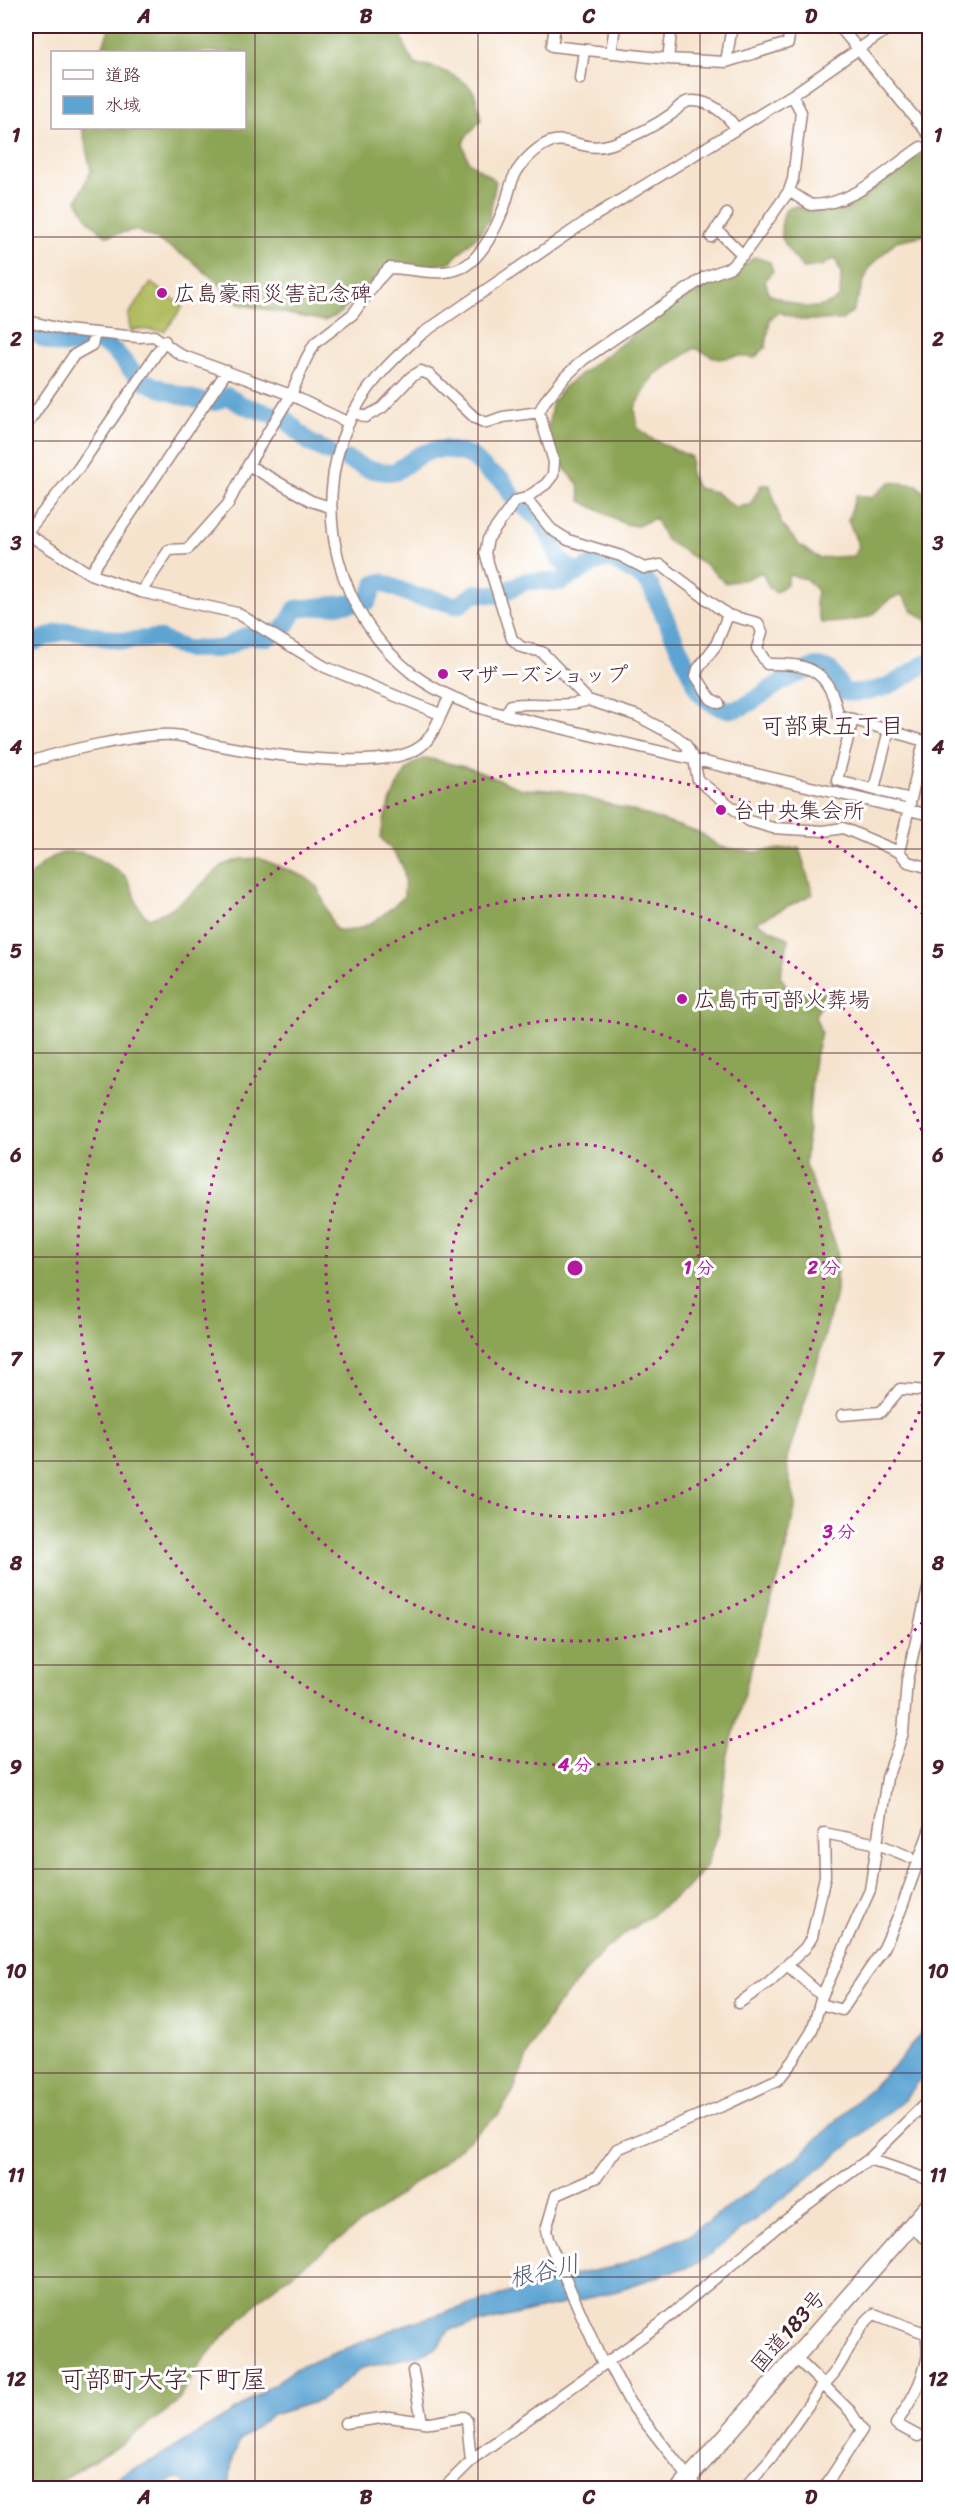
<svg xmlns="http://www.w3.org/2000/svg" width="955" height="2514" font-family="Sriracha,'Klee One',sans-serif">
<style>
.green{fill:#b0bc5e;stroke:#7d6e44;stroke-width:1.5}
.forest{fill:#8ca455;stroke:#6b6240;stroke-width:1.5}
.water{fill:#5da4d3;stroke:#54627f;stroke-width:1.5}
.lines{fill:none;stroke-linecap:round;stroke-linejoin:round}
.river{stroke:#5da4d3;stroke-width:18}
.minor-casing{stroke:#a0817c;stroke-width:13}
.highway-casing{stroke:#a0817c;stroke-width:19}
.minor{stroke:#fff;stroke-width:10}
.highway{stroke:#fff;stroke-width:16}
.grid{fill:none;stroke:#4a1f2b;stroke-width:1.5;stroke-opacity:0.55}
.ring{fill:none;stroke:#b5179e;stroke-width:3;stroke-dasharray:3 6}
.poi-dot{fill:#b5179e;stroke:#fff;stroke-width:2}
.labels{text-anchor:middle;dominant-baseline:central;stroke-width:6;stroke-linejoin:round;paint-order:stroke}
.poi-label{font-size:22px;fill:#4a1f2b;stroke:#fff;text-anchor:start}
.street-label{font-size:22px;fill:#4a1f2b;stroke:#fff}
.neighbourhood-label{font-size:24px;fill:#4a1f2b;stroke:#fff}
.water-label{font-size:24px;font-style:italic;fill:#535b77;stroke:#fff}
.quarter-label{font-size:26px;fill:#4a1f2b;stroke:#fff}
.centre{fill:#b5179e;stroke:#fff;stroke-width:3}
.ring-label{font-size:18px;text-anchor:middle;font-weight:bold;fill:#b5179e;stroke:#fff;stroke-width:6;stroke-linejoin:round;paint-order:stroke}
.neatline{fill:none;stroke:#4a1f2b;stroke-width:2}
.grid-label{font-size:20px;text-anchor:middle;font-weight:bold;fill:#4a1f2b}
</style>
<rect width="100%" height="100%" fill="#fff"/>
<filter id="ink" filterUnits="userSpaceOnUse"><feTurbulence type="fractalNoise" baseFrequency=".0167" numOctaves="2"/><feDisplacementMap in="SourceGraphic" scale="12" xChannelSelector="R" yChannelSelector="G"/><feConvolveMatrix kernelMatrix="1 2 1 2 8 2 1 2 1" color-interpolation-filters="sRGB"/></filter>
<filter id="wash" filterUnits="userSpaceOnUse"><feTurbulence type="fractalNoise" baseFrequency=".008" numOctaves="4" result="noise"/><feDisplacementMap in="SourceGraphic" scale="24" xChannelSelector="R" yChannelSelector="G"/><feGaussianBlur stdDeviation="1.35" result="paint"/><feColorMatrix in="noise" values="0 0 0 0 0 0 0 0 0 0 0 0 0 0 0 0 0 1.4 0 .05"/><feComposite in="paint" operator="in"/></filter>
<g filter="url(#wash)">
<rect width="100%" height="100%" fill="#f6e3cd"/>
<path class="green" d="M151,283L182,305V308L165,331L134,329L133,332L130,329L128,315Z"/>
<path class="forest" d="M110,26H399L407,52L416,65C431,63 464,78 473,91C478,99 479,111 481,120L465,138L463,145L469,162L496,181L489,220L479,234L450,262L428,267L412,264L387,266L338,315L324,321L238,304L220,285L191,260L156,239L135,230L107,236L89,221L77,200L91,171L82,128H244V52H101Z
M921,155L929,158V191L926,212L929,230L926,235L896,241L869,268L853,311L842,320H800L779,312L770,319L766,347L755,358L737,356L718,359L695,348L654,375L635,408L637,427L652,439L691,457L690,473L697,488L715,492L735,507L750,505L761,485H770L781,523L799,545L819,558L853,556L859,547L848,520L856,495L871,498L890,482L917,485L929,498V622L912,610L902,595C881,600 883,610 870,616C856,621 836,623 821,623L815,603L817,591L806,579L789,575L787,584L776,592L769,588L762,572L746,579L725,583L706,565L666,540L655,518L637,526L625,524L581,501L578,484L557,460L548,429L552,403L564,387L674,304L728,275L755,257L770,262L773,271L765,280L769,294C797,305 813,316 840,297L841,273L835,258L821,266L803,268C785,246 774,238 786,209L796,206L820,214C839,206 857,198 874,186C891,175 901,163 921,155Z
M426,758L469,768L522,789L559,790L640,813L702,834L720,847L754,852L799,847L813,894L756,922L789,939L780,976L788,988L804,993H828L815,1016L821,1032L813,1065L805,1164L837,1249L836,1293L819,1357L787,1458L788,1474L796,1504L782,1566L754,1657L727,1758L718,1831L706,1866L685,1890L604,1950L555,2008L531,2047L513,2092L499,2114L441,2164L268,2292L221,2339L199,2365L176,2404L117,2447L48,2488H26V882C50,850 74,842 108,865C113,868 120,871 124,875C136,887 133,909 149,918L167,911L190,895L223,865L240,859L259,858L305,877L312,882L318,888L335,929C360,938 387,912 404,897C406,861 403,864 381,838C382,820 398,775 413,764C416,761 422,760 426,758Z"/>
<path class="water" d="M929,2022V2069L905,2099L800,2185L698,2263L606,2294L449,2330L438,2347L423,2354L362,2368L321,2400L272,2415L239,2441L232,2461L229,2488H188L181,2480L175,2479L157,2488H113L119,2476L157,2458L242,2406L297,2368L404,2325L557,2278L619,2266L689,2235L799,2156L900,2060Z"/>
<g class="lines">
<path class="river" d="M26,322C32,336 53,345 68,345C82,346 83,336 99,342C117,348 124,364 136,375C147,386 199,403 215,402C218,401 224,397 227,396L242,405L284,418L310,443L329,452
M346,459L368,469L386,472H395L421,454L434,450L444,449L470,455L488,472L502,480L513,497L544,524L560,560L577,574
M26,642H35L57,633L70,631L124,641L158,638L185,649H217L226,647L246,636L268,637L284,629L296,609L364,602L368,601L375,584L381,582L417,597L431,598L454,605L460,604L476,593L498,595L526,581L560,582L602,559L612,560L641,576L651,587L699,692C731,725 746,704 777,685C789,677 803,672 816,666L830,670L844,692C881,695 898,682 927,662L930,663"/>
</g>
</g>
<g filter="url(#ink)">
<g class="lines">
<g class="minor-casing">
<path id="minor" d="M555,26L552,46L668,59L726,62L788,43L790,26
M839,26L930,136
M892,26L792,95L591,218L423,333C392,359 365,386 348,424C310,511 339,617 414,675C441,695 473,707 505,715L930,815
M611,53L615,26
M668,59L672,26
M726,62L732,26
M580,79L584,50
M792,95L801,112L793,179L789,191L747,250L731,267L705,277L584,359L565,377L545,401L539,412L554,462L553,475L546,484L526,498L515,501L488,539L485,553L512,639L521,647L542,652L588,700L638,716L677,737L686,745L694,760L698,780L749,821L773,828L824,831L843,828L899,852L908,862L930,868
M789,191L811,205C855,205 887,169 921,147
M716,229L743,255
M711,237L727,214
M26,323L32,322L65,330L138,337L154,336L181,355L291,395L349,423
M355,412L365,417L382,408L411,377L421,371L430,375L475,418L486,423L503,417L539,412
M26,426L74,355L92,345L95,333
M248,465L311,501L330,507
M526,498L551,529L568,540L621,556L644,568L661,565L728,615L758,623L762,632L757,648L767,664C809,663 830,670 838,715L924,741L899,852
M26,533L90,574L141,592L237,613L325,667L440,714
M26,533L78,469L165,341
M90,574L227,371
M141,592L169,550L188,549L228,504L248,465L291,395L306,359L315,343L353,314L376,282L389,268C414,268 441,279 465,266C482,256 496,228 503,210C510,194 509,179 522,164C563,117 572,157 612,144C635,136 654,127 673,113C678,108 684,101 691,101C710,100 726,114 736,128
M719,703L711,699L696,676L698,669L716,645L728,615
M505,715L511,705C537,701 563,709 588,700
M853,719L837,780L910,799
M26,764C51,753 146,732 173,735C189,736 205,743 222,746C263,754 385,773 420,747C434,737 441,712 450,696
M874,789L889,730
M842,1415L881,1412L900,1389L930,1391
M787,1965L822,1996
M739,2003L769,1982L805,1948L812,1937L825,1876L824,1833L878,1844L910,1857
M820,2004L842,2010L884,1948L900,1912L930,1829
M869,2159L930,2180
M911,2227L930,2242
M794,2356L850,2411L862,2430L824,2488
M608,2361L630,2403L697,2488
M603,2364L548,2239L546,2230L556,2195L597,2177L617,2149L727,2104L778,2080L794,2060L812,2031L822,1996L870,1890L887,1778L903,1733L907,1680L930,1580
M413,2371L422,2422
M345,2423L389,2417L431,2423L464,2417L467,2421L471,2461
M918,2436L896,2424C909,2404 922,2384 927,2359C930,2344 923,2337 930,2321
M444,2488L475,2457L660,2324L782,2223L869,2159L930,2099
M744,2488L771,2458L823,2384C844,2370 850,2333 874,2314L930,2335"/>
</g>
<g class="highway-casing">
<path id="highway" d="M680,2488L930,2204"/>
</g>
<use href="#minor" class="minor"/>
<use href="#highway" class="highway"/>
</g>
</g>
<path class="grid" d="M255,26V2488M478,26V2488M700,26V2488M26,237H930M26,441H930M26,645H930M26,849H930M26,1053H930M26,1257H930M26,1461H930M26,1665H930M26,1869H930M26,2073H930M26,2277H930"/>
<g class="ring">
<circle cx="575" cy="1268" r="124"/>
<circle cx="575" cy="1268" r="249"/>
<path d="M929 1386A373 373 0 1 1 929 1150"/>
<path d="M929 1616A497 497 0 1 1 929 920"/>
</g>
<g class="poi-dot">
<circle cx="162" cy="293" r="6"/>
<circle cx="443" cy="674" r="6"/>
<circle cx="721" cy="810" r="6"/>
<circle cx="682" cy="999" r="6"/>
</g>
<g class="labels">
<g class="poi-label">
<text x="174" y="293">広島豪雨災害記念碑</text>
<text x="455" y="674">マザーズショップ</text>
<text x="733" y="810">台中央集会所</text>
<text x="694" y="999">広島市可部火葬場</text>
</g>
<g class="street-label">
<text transform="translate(788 2331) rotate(-49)">国道183号</text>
</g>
<g class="neighbourhood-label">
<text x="832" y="726">可部東五丁目</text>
</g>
<g class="water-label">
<text transform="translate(544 2271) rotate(-13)">根谷川</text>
</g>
<g class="quarter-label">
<text x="163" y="2379">可部町大字下町屋</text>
</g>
</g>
<circle cx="575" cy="1268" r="9" class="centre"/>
<g class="ring-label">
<text x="699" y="1274">1 分</text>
<text x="824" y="1274">2 分</text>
<text x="839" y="1538">3 分</text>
<text x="575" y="1771">4 分</text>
</g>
<rect width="955" height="2514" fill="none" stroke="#fff" stroke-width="66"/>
<rect x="51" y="51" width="195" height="78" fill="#ffffff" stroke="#b7a5aa" stroke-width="1.5"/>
<rect x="63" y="70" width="30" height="9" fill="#ffffff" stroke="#b7a5aa" stroke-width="1.5"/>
<text x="105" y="81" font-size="18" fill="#4a1f2b">道路</text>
<rect x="63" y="96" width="30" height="18" fill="#5da4d3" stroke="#b7a5aa" stroke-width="1.5"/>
<text x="105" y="111" font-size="18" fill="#4a1f2b">水域</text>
<rect x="33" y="33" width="889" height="2448" class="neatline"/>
<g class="grid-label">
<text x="144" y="23">A</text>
<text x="366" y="23">B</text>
<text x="589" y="23">C</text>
<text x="811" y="23">D</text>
<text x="16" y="142">1</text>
<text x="938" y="142">1</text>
<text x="16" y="346">2</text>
<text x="938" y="346">2</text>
<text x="16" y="550">3</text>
<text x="938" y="550">3</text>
<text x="16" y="754">4</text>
<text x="938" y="754">4</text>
<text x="16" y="958">5</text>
<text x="938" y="958">5</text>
<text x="16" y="1162">6</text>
<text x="938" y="1162">6</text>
<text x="16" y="1366">7</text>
<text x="938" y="1366">7</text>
<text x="16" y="1570">8</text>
<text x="938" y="1570">8</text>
<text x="16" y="1774">9</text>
<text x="938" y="1774">9</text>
<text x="16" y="1978">10</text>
<text x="938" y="1978">10</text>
<text x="16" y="2182">11</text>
<text x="938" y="2182">11</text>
<text x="16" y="2386">12</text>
<text x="938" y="2386">12</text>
<text x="144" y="2504">A</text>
<text x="366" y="2504">B</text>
<text x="589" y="2504">C</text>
<text x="811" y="2504">D</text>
</g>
</svg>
